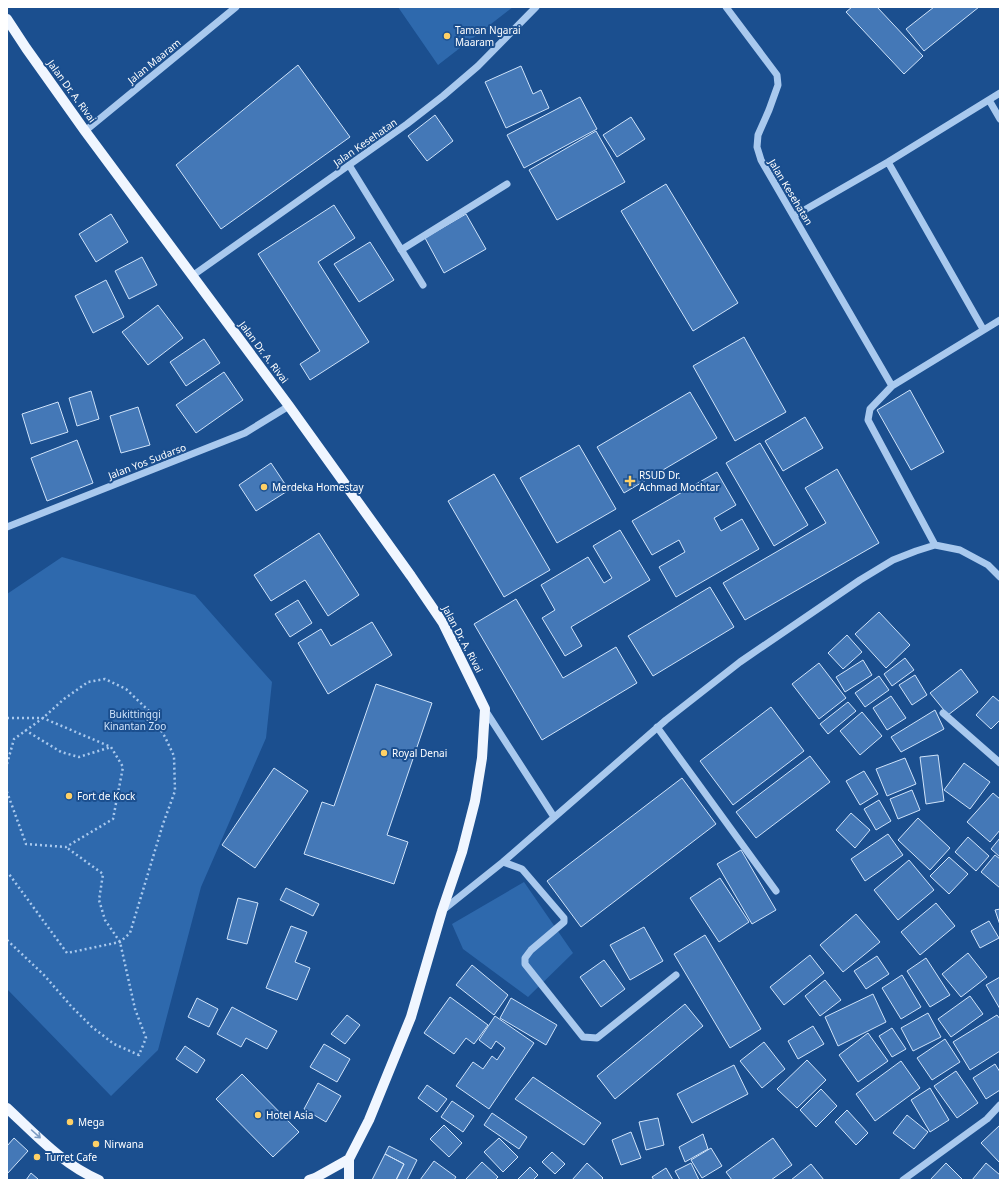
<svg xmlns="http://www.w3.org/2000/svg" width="1007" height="1187" font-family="'Noto Sans',sans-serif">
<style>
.green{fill:#2e69ad}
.building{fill:#4478b7;stroke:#cfe3fa}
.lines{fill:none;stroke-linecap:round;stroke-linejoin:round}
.path{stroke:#a9c9ee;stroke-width:2.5;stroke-dasharray:2 3;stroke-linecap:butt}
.minor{stroke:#a9c9ee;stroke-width:7}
.major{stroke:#f0f6ff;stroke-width:10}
.oneway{stroke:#7b9ac1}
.poi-dot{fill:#ffd166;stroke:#1b4f8f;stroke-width:1.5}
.labels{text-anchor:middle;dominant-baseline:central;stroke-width:4;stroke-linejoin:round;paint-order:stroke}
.poi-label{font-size:10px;fill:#fff;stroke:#1b4f8f;text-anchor:start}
.street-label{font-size:10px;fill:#fff;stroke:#1b4f8f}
.park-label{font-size:10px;fill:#cfe3fa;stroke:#1b4f8f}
</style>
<rect width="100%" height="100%" fill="#1b4f8f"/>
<path class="green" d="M398,7H513L438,65Z
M62,557L195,595L272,682L266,738L201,887L158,1050L111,1096L7,989V594Z
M524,882L573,953L528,997L463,949L452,924Z"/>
<path class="building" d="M852,7H877L923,56L904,74L846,12Z
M934,7H979L924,51L906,29Z
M298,65L350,137L221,229L176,165Z
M521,66L533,94L541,90L549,108L506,128L485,82Z
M580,97L597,129L524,168L507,135Z
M435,115L453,141L427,161L408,136Z
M631,117L645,139L617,157L603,135Z
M596,131L625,182L557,220L529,170Z
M666,184L738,303L693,331L621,211Z
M334,205L355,238L318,262L369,342L310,380L300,364L320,351L258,254Z
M111,214L128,242L96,262L79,234Z
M466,214L486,249L444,273L425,238Z
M370,242L394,280L359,302L334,264Z
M142,257L157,285L129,299L115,271Z
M106,280L124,317L93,333L75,296Z
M158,305L183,338L148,365L122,332Z
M744,337L786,412L735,441L693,366Z
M204,339L220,363L186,386L170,362Z
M224,372L243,400L196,433L176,405Z
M910,390L944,452L911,470L877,410Z
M91,391L99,419L77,426L69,398Z
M690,392L717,438L624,493L597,447Z
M58,402L68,432L31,444L22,414Z
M138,407L150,445L121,453L110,416Z
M805,417L823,448L783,471L765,441Z
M77,440L93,483L47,501L31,458Z
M760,443L808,525L774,546L726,463Z
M579,445L616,509L557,543L520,478Z
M271,463L289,490L256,511L239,485Z
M837,469L879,543L745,620L723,583L826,523L805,488Z
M717,472L736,505L714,518L721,531L742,519L759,549L676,597L659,567L685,552L679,540L652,555L632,521Z
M494,474L550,570L504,597L448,501Z
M620,530L650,580L571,627L582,646L565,656L542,618L555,610L541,585L588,557L604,583L612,578L593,546Z
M319,533L359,595L328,616L305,580L271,601L254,575Z
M710,587L734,627L653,676L628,636Z
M516,599L563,678L616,647L637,683L542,740L474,624Z
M298,600L312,623L290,637L275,614Z
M879,612L910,645L886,668L855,634Z
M372,622L392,655L328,694L298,643L321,629L331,646Z
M847,635L862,652L843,669L828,653Z
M905,658L914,670L892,686L884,674Z
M863,660L872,675L845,692L836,677Z
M819,663L846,698L819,719L792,684Z
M961,669L978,692L948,715L930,693Z
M915,675L927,695L912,705L899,685Z
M879,676L889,690L865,707L855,693Z
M376,684L432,703L387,835L408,842L394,884L304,854L322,802L334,806Z
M891,696L906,718L887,730L873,708Z
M993,696L1000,702V720L991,729L976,715Z
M848,702L856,711L828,734L820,724Z
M771,707L804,751L733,805L700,761Z
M935,710L944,729L901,752L891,737Z
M862,712L882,736L860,755L840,731Z
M938,755L944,801L926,804L920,757Z
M810,756L830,782L756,838L736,812Z
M905,758L916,784L887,796L876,769Z
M964,763L990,782L970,809L944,790Z
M274,768L308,791L255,868L222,845Z
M864,771L878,794L860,805L846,781Z
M682,778L716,824L581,927L547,881Z
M912,790L920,810L898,819L890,799Z
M993,793L1000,799V830L990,842L967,822Z
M879,800L891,821L876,830L864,809Z
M851,813L870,830L855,848L836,830Z
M918,818L950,848L930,870L898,840Z
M888,834L903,855L865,881L851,859Z
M968,837L989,856L976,871L955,852Z
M1000,838V857L991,849Z
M741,850L776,910L752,924L717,864Z
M995,855L1000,859V888L981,872Z
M949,857L968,874L949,894L930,876Z
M909,860L934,890L898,920L874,890Z
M720,878L749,922L719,942L690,898Z
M286,888L319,904L313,916L280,900Z
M238,898L258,903L247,944L227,939Z
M936,903L955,926L920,955L901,932Z
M1000,909V925L995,910Z
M856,914L880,942L843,972L820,945Z
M989,921L999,938L980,948L971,931Z
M291,926L307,932L295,962L310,968L297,1000L266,988Z
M644,927L663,961L630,980L610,945Z
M705,935L761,1029L730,1048L674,954Z
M968,953L987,977L961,997L942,974Z
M810,955L824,973L784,1005L770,987Z
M877,956L889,974L866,989L854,971Z
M926,958L950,995L930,1007L907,971Z
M604,960L625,989L601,1007L580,977Z
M472,965L508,995L494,1015L456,985Z
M902,975L921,1007L901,1019L882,988Z
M1000,977V1009L986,985Z
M825,980L841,1000L820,1016L805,996Z
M873,994L886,1022L838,1046L825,1017Z
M970,996L983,1014L951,1037L938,1019Z
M450,997L488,1025L474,1044L466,1038L454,1054L424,1033Z
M197,998L218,1009L209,1027L188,1017Z
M511,998L557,1025L546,1045L500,1018Z
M685,1004L703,1026L615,1099L597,1076Z
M232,1007L277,1031L267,1049L246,1038L241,1047L217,1034Z
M928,1013L941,1037L913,1051L901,1028Z
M347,1015L360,1025L345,1044L331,1034Z
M997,1015L1000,1019V1051L970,1070L953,1042Z
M495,1016L534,1043L489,1109L456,1086L473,1062L483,1069L492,1056L497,1060L505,1048L496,1041L491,1049L479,1040Z
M813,1026L824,1044L798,1059L788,1041Z
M892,1028L906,1049L892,1057L879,1036Z
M868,1033L888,1061L858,1082L839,1055Z
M945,1039L960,1062L932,1080L917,1058Z
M764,1042L785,1069L762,1088L740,1061Z
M324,1044L350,1059L337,1082L310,1067Z
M185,1046L205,1060L197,1073L176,1059Z
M807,1060L826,1080L797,1108L777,1089Z
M901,1061L920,1088L875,1121L856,1094Z
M995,1064L1000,1072V1090L986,1099L973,1078Z
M734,1065L748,1094L692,1123L677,1094Z
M956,1071L978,1103L957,1118L934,1086Z
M242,1074L299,1132L273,1157L216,1099Z
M533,1077L601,1123L584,1145L515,1099Z
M318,1083L341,1096L326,1122L304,1109Z
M427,1085L447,1099L437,1112L418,1098Z
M930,1088L949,1120L930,1132L911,1100Z
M821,1089L837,1106L816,1127L800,1110Z
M452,1101L474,1116L463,1132L441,1117Z
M847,1110L868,1133L856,1145L835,1122Z
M492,1113L527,1137L519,1149L484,1125Z
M907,1115L928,1132L914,1149L893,1133Z
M658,1118L664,1145L646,1150L639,1122Z
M444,1125L462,1143L449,1157L430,1139Z
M1000,1125V1163L981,1143Z
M631,1132L641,1158L621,1165L612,1140Z
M703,1134L708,1149L685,1162L679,1147Z
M14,1138L28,1151L7,1174V1146Z
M499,1138L518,1157L503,1172L484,1152Z
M773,1138L792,1165L771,1180H732L726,1172Z
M389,1146L417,1160L407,1180H396L404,1164L385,1154Z
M711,1148L722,1166L702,1178L691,1160Z
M552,1152L565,1164L555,1174L542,1162Z
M385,1154L404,1164L396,1180H372Z
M434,1161L456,1177L454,1180H420Z
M482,1162L498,1177L495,1180H468L466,1179Z
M587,1163L603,1178L601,1180H572Z
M691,1163L699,1180H680L675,1171Z
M946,1163L963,1180H930Z
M986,1163L1000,1175V1180H972Z
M811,1164L824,1180H791Z
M530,1167L538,1175L533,1180H517Z
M666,1168L673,1180H654L652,1177Z
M31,1173L38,1179L37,1180H26Z"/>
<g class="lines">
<path class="path" d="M7,718H43L111,747L123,767L113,819L66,847L26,844L7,792
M25,730L61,752L79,757L111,747
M7,764L14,739L43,718L64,699L88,682L105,679L126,689L149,711L165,737L174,756L175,791L163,824L130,933L120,942L67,953L9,874L7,873
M7,940L44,975L71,1006L92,1027L114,1044L139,1055L146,1038L135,1009L120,942L105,920L99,900L103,874L66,847"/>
<path class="minor" d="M726,7L777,75L778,85L769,110L758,135L757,147L761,160L892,386
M989,100L1000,119
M85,131L236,7
M888,162L983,329
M349,165L423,285
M794,216L888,162L1000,93
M401,250L507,184
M192,276L407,124L443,96L478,66L536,7
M7,527L245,433L289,406
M935,545L868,420L870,409L892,386L1000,320
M485,710L554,817
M943,713L1000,763
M657,727L776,891
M503,862L522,869L564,918V922L531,950L525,958V964L583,1037L597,1038L676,975
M443,910L503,862L666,720L740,662L860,580L893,560L916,551L935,545L960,550L988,565L1000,577
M903,1180L987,1119L1000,1105"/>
<path class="major" d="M7,19L26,48L85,131L289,406L411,576L443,623L485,709L482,758L475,801L462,852L442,911L411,1017L369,1120L349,1159V1180
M7,1108C35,1134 63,1165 99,1180
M309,1180L315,1178L349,1159"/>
</g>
<defs><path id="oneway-shaft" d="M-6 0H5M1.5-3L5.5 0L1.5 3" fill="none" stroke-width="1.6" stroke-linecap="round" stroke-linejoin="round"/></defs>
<use class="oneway" href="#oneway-shaft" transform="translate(36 1134) rotate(42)"/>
<g class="poi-dot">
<circle cx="447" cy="36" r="4"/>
<path d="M628 475h4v4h4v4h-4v4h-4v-4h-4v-4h4z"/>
<circle cx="264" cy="487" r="4"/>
<circle cx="384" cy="753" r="4"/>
<circle cx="69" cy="796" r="4"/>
<circle cx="258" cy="1115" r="4"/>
<circle cx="70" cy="1122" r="4"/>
<circle cx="96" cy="1144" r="4"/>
<circle cx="37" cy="1157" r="4"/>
</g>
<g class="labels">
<g class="poi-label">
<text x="455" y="30">Taman Ngarai<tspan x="455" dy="12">Maaram</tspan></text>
<text x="639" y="475">RSUD Dr.<tspan x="639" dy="12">Achmad Mochtar</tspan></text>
<text x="272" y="487">Merdeka Homestay</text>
<text x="392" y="753">Royal Denai</text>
<text x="77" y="796">Fort de Kock</text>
<text x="266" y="1115">Hotel Asia</text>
<text x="78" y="1122">Mega</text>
<text x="104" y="1144">Nirwana</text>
<text x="45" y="1157">Turret Cafe</text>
</g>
<g class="street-label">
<text transform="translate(154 61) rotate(-39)">Jalan Maaram</text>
<text transform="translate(72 91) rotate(54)">Jalan Dr. A. Rivai</text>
<text transform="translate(365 142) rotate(-35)">Jalan Kesehatan</text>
<text transform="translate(791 192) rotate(59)">Jalan Kesehatan</text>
<text transform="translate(264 352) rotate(53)">Jalan Dr. A. Rivai</text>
<text transform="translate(147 461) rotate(-21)">Jalan Yos Sudarso</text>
<text transform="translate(463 639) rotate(62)">Jalan Dr. A. Rivai</text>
</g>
<g class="park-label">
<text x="135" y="714">Bukittinggi<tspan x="135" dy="12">Kinantan Zoo</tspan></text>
</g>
</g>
<rect width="1007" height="1187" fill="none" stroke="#ffffff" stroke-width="16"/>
</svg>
